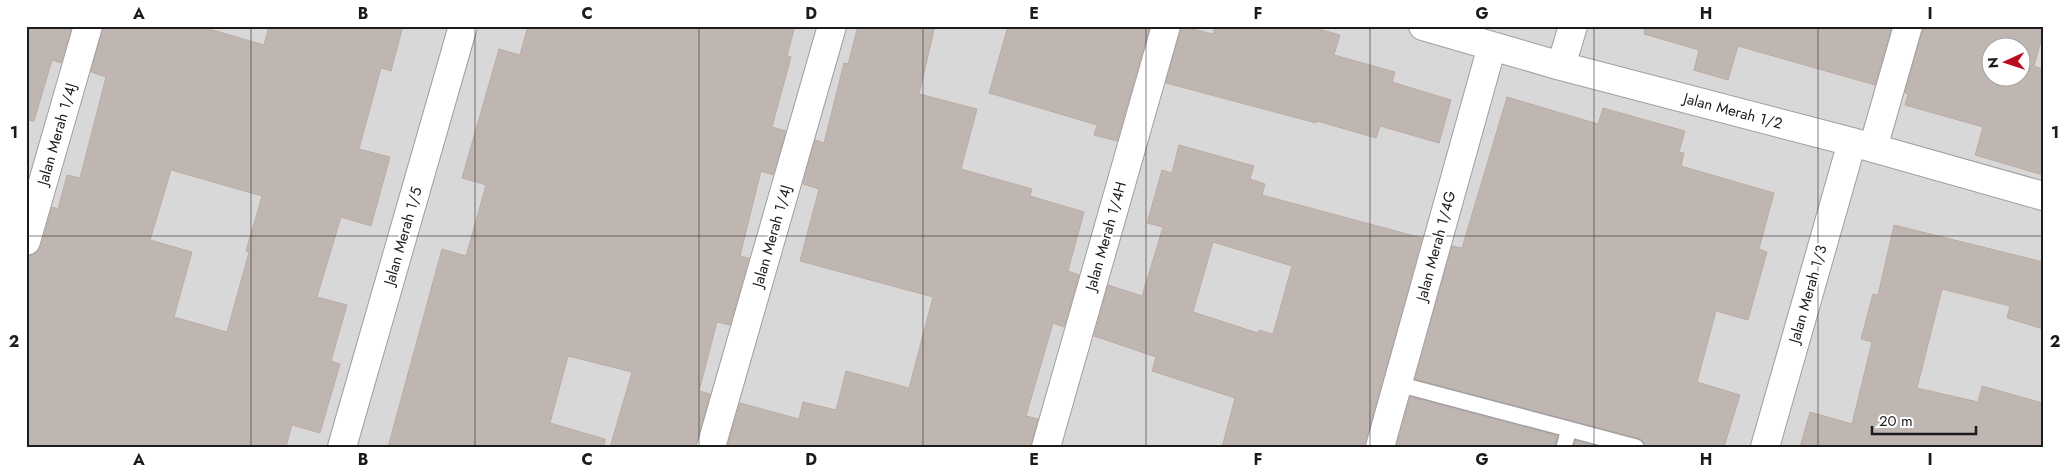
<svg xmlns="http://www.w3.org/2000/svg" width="2069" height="473" font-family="Jost,sans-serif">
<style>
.residential{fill:#d9d8d8;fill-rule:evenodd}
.building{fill:#c0b6b1;stroke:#bdaca4;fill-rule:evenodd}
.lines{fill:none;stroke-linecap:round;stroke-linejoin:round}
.lane-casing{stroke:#9f9f9f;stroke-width:18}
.street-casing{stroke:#9f9f9f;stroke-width:30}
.lane{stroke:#fff;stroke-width:15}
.street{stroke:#fff;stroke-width:28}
.grid{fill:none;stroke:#1b1b1b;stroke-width:1;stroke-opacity:0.55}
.labels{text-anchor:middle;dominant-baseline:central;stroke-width:4.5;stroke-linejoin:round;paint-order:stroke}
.street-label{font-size:15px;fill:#1b1b1b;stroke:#fff}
.neatline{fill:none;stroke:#1b1b1b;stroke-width:2}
.grid-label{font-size:16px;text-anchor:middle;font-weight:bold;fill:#1b1b1b}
</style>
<rect width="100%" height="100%" fill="#ece7e1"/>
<path class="residential" d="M26,26H2043V447H26ZM1992,48H2022V78H1992Z"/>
<path class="building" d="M26,26H72L61,63L52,60L34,121L26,120Z
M103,26H199L264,45L269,26H403L391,71L381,68L359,149L390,157L371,226L341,217L317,297L347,305L331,361L340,364L320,433L292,425L286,447H26V256L36,253L41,246L52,207L58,209L67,175L80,178L106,77L91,72ZM171,170L262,196L246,251L249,252L227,332L174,317L192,252L150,240Z
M528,26H795L787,56L791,57L772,127L786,131L773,175L761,171L740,256L749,258L730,325L717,322L699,391L710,394L696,447H610L632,372L568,356L550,423L605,439L604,447H388L442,249L466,256L486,185L462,178L499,49L520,55Z
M858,26H935L919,94L977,109L961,169L1032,189L1030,196L1084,212L1068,271L1079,275L1064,327L1053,323L1026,416L1038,419L1031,447H727L740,403L799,419L803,402L836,410L846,371L909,388L933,297L800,261L819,189L803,184L815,140L824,143L844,63L848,64Z
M1008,26H1150L1117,141L1094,135L1097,125L989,93Z
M1181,26L1213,34L1215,26H1308L1340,35L1334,55L1395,72L1392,82L1451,100L1439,143L1380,126L1376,138L1317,121L1316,123L1166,83Z
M1645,26H1892L1875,85L1738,46L1728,80L1694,70L1699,50L1644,34Z
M1923,26H2043V34L2034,66L2043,69V175L1975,155L1983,127L1905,105L1908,94L1905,93ZM1992,48H2022V78H1992Z
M1507,97L1598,124L1603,108L1685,131L1679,152L1684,153L1681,166L1774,193L1759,249L1767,252L1748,320L1716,311L1697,382L1740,395L1724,447H1645L1643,441L1638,438L1415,379L1452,246L1462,248Z
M1179,145L1254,166L1250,179L1265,184L1262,195L1422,238L1365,447H1222L1235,398L1152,371L1156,357L1094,336L1108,285L1142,296L1163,227L1147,223L1162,170L1172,173ZM1213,242L1292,266L1273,334L1259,330L1258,333L1193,312Z
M1894,225L2043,262V329L2007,318L2010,306L1942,289L1917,388L1978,402L1982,386L2043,403V447H1800L1810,412L1852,424L1872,342L1861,339L1873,294L1878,295Z
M1410,397L1557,436L1555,447H1396Z
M1575,441L1598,447H1574Z"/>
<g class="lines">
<g class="lane-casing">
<path id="lane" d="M1398,384L1636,447
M1564,447L1569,429"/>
</g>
<g class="street-casing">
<path id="street" d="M1423,26L1561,66L1852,142L2043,196
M1561,66L1573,26
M1873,148L1908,26
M26,241L88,26
M342,447L463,26
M711,447L832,26
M1046,447L1166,26
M1380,447L1492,46
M1765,447L1852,142"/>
</g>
<use href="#lane" class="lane"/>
<use href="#street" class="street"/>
</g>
<path class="grid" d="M251,26V447M475,26V447M699,26V447M923,26V447M1146,26V447M1370,26V447M1594,26V447M1818,26V447M26,236H2043"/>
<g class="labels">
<g class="street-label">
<text transform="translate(1733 111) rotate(15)">Jalan Merah 1/2</text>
<text transform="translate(57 134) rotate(-74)">Jalan Merah 1/4J</text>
<text transform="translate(403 236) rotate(-74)">Jalan Merah 1/5</text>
<text transform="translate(772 236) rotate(-74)">Jalan Merah 1/4J</text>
<text transform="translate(1106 236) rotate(-74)">Jalan Merah 1/4H</text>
<text transform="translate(1436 246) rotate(-75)">Jalan Merah 1/4G</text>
<text transform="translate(1808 294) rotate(-74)">Jalan Merah 1/3</text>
</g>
</g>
<rect width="2069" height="473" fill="none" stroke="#ffffff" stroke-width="55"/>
<g transform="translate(2006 62) rotate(267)"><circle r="24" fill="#ffffff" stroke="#a4a4a4"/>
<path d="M0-4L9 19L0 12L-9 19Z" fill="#bb0b1e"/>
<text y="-8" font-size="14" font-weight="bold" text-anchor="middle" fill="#1b1b1b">N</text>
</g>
<path d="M1872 426v8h104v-8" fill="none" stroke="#1b1b1b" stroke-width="2.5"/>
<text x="1879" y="426" font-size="15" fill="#1b1b1b" stroke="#ffffff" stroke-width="4" paint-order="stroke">20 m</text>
<rect x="28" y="28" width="2014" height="418" class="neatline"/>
<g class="grid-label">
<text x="139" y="19">A</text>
<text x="363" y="19">B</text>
<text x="587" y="19">C</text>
<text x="811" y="19">D</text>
<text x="1034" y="19">E</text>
<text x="1258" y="19">F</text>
<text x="1482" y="19">G</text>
<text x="1706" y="19">H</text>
<text x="1930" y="19">I</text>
<text x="14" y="138">1</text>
<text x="2055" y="138">1</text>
<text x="14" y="347">2</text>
<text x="2055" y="347">2</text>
<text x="139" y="465">A</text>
<text x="363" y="465">B</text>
<text x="587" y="465">C</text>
<text x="811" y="465">D</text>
<text x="1034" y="465">E</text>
<text x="1258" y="465">F</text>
<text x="1482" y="465">G</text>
<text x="1706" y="465">H</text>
<text x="1930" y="465">I</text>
</g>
</svg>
